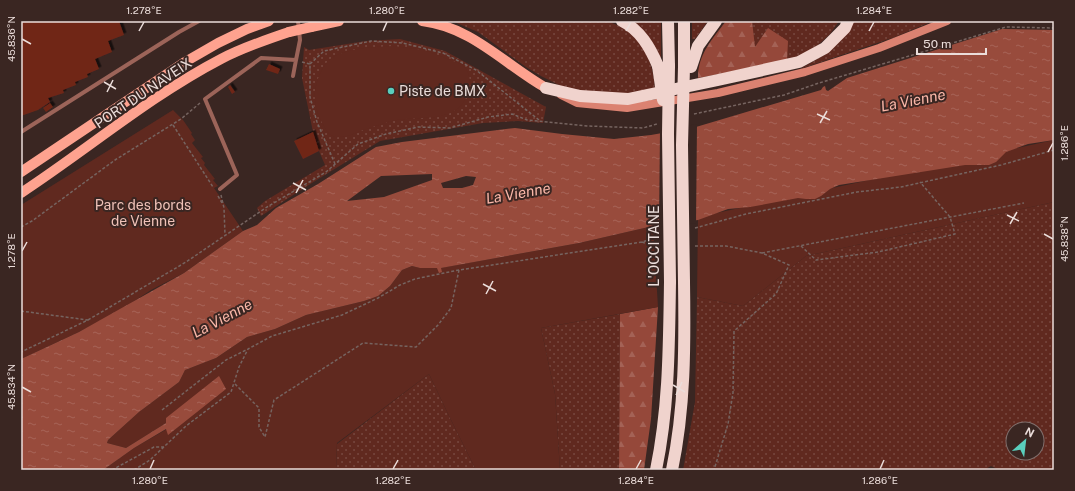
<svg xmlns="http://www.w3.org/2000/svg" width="1075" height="491" font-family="'Public Sans',sans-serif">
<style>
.grass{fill:url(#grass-dots);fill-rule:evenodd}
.forest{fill:url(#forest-firs)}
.green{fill:#60291f}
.water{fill:url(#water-ripples);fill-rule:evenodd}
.pier{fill:#3a2622}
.building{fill:#6f2619;filter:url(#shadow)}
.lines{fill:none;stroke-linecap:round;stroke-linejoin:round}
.path{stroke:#766460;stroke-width:1.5;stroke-dasharray:3 2;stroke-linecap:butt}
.lane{stroke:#9c6459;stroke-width:4}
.secondary{stroke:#db8271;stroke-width:8}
.primary{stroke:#fea28f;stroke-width:10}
.highway{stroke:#f0d3cd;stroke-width:12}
.primary-bridge{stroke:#fea28f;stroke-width:10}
.highway-bridge{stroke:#f0d3cd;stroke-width:12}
.ticks{fill:none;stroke:#ebddda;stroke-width:1.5}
.poi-dot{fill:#5acebd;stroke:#3a2622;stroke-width:1.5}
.labels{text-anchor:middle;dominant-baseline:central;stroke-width:4;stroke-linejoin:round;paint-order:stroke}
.poi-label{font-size:14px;fill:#ebddda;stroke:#3a2622;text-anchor:start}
.street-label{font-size:14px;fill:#ebddda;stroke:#3a2622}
.park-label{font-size:14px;fill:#f0c2b8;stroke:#3a2622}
.water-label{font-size:15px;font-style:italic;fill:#fbb7a8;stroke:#3a2622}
.neatline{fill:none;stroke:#ebddda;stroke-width:1.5}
.ticks-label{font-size:10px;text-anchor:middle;fill:#ebddda}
</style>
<defs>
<pattern id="grass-dots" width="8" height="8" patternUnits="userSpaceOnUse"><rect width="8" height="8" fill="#60291f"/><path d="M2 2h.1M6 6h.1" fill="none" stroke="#77483f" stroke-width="1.8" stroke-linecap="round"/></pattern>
<pattern id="forest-firs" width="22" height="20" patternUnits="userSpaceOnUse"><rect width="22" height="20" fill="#95483a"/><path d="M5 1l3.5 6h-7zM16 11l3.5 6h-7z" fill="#a46256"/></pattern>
<pattern id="water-ripples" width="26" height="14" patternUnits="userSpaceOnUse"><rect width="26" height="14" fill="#984b3c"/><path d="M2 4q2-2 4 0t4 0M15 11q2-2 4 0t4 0" fill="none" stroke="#a76458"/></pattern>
<filter id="shadow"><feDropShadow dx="2.5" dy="-2.5" stdDeviation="0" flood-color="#0009"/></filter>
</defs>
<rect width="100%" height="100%" fill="#3a2622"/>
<path class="grass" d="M452,21H606C639,30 653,56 655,89L615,95L567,89L541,76L526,67L478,32Z
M632,21H661V62Z
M692,21H708L695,39H692Z
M726,21H839L830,34L817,46L795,59L698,78C698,54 712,40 726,21Z
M854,21H933L895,37L800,69L826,54Z
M400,39L445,51L546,107L543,123L518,121L483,123L380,141L307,186L261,216L257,208L265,201L325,165L319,151L313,132L302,78L304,47L309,50L366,41Z
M1054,202V470H999L991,466L984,470H683L695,402L697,297L743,306L806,256ZM1013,429H1037V453H1013Z
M620,314L619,470H560L555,394L541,328Z
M429,374L450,418L476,470H336L337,444Z"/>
<path class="forest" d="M726,21H752L755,47L768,28L788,41L787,61L698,78C698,54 712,40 726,21Z
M658,307L651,419L644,470H619L620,314Z"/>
<path class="green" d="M393,46L424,50L461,64C469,70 471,79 469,88C461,127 420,114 392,121C382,124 372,127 363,130C355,133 348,137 340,137C332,138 327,133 324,126C316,113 312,97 317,82C319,75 323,66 328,61C342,48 374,47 393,46Z
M173,110L183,120L192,133L191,134L195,140L192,143L203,157L201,158L205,163L204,165L215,179L213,180L218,186L214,188L243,231L184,273L151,290L124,308L79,332L21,359V205Z
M1054,140V202L806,256L743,306L697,297L698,217Z
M653,226L658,307L541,328L555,394L560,470H476L450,418L429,374L337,443L336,470H103L134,448L167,429L168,435L166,423L126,448L107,443L108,440L139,412L179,382L185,370L216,358L247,337L275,329L306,315L364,301L378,296L390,286L402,270L412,266L420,268H440L579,243Z"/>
<path class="water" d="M1002,29L1054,30V140L1028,144L1006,152L996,162L989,165H965L839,185L830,189L821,196L815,199H806L798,198L750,207L728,209L698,220L653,226L579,243L441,268L442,272L439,273L437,268H420L412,266L402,270L390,286L378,296L364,301L306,315L275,329L247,337L216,358L185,370L179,382L139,412L108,440L107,443L126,448L166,423V418L219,376L226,389L168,435L166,429L134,448L103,470H21V359L79,332L184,273L243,231L257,225L276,208L318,184L376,147L402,142L515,128L562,134L614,139L651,135L696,127L821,90L823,87L825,86L826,90L828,91L847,78ZM432,174V180L384,197L347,201L381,176ZM466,176L476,177L473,185L462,188H443L441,183Z"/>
<path class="pier" d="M697,124L696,223L659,227L660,131Z"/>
<path class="building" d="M21,21H119L124,35L108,41L112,52L95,59L99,69L87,74L88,77L75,82L76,85L63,90L64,93L48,98L50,102L38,110L21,116Z
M269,64L280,69L278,74L266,70Z
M230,85L235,92L232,94L228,87Z
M50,103L53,107L46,112L43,108Z
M313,132L319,151L303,159L294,141Z"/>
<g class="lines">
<path class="path" d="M302,62L310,64V97L317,122L335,164
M310,64L324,51L371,41L403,43L443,53L476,70L539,120
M694,114L784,95L819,83L1006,27L1054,28
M173,125L213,187
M221,195L224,208L225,235
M218,196L222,203
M21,227L32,221L115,160L181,119L200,103
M695,228L746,214L857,192L901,187L1001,165L1054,150
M642,242L654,246H659
M695,246H726L762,253L789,265L776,294L734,331L733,393L728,424L714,470
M801,246L816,260L878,252L955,234L950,217L920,182
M762,253L1024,203
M21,311L88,320L21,352
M88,320L186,262L267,207L326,172L358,144L386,134L418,127L450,128L488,117L512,114L527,120L587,126L643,128L657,124
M235,384L259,408V427L265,437L274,400L363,343L416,347L438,325L451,308L459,270
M162,410L226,360L246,350
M112,470L154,447H164
M134,470L150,460L186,426L231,392L239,367L248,349L272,336L342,315L378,298L400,285L415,279L459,270L642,242L658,237"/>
<path class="lane" d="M293,76L296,60
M21,132L179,32L199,21
M220,189L237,175L205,99L261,58L296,60L300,40L298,21"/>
<path class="secondary" d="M561,95L577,103L627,108L718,93L805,72L879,48L947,21"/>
<path class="primary" d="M422,21C472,27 504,64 546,88
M311,27L339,21
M21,172L185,62L218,43L247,29L269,21
M21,193C88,149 150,96 221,59C242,48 265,40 289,32"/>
<path class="highway" d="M622,21C640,30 650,47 658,66
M668,21L669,66
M684,21V67
M691,67L698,46L716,21
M546,88L580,96L628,99L718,80L799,62L825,48L845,28L848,21
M656,470C669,407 669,346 670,282
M672,470C685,408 685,345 684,282"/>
<path class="primary-bridge" d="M289,32L311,27"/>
<path class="highway-bridge" d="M658,66L663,100
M669,66L668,134L670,282
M684,67L682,145L684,282"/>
</g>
<path class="ticks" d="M139,31L144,22M383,31L387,22M626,31L631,22M869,31L874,22M22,39L31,44M104,82L116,89M107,92L113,80M817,114L830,120M820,123L827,111M1048,152L1053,143M293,183L306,190M296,193L303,180M1007,215L1019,221M1010,224L1017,212M1044,234L1053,239M22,251L27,242M483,284L496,291M486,294L493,281M673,385L685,392M22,387L31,392M676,395L682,382M150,469L154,460M393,469L398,460M636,469L641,460M880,469L884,460"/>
<circle class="poi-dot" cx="391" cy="91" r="4"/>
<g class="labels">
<g class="poi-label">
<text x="399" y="91">Piste de BMX</text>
</g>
<g class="street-label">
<text transform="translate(143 93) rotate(-34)">PORT DU NAVEIX</text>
<text transform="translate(654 246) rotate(-90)">L'OCCITANE</text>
</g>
<g class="park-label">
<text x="143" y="205">Parc des bords<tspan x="143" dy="16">de Vienne</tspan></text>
</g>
<g class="water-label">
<text transform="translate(913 100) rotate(-11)">La Vienne</text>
<text transform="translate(518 193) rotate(-10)">La Vienne</text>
<text transform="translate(222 318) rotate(-28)">La Vienne</text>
</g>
</g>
<rect width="1075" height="491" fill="none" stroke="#3a2622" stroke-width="44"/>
<g transform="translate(1025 441) rotate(28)"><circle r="19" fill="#3a2622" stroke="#816f6c"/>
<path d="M0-3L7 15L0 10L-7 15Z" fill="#5acebd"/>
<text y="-6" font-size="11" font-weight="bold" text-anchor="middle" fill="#ebddda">N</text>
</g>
<path d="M917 48v6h69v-6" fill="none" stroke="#ebddda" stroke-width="2"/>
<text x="923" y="48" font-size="12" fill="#ebddda" stroke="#3a2622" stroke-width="3" paint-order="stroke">50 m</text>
<rect x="22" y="22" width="1031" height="447" class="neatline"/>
<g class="ticks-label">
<text x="144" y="14">1.278°E</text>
<text x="387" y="14">1.280°E</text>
<text x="631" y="14">1.282°E</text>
<text x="874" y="14">1.284°E</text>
<text transform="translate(11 39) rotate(-90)" y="4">45.836°N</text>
<text transform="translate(1064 143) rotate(-90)" y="4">1.286°E</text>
<text transform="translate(1064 239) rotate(-90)" y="4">45.838°N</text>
<text transform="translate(11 251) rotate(-90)" y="4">1.278°E</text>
<text transform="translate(11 387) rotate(-90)" y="4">45.834°N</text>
<text x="150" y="484">1.280°E</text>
<text x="393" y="484">1.282°E</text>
<text x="636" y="484">1.284°E</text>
<text x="880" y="484">1.286°E</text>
</g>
</svg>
